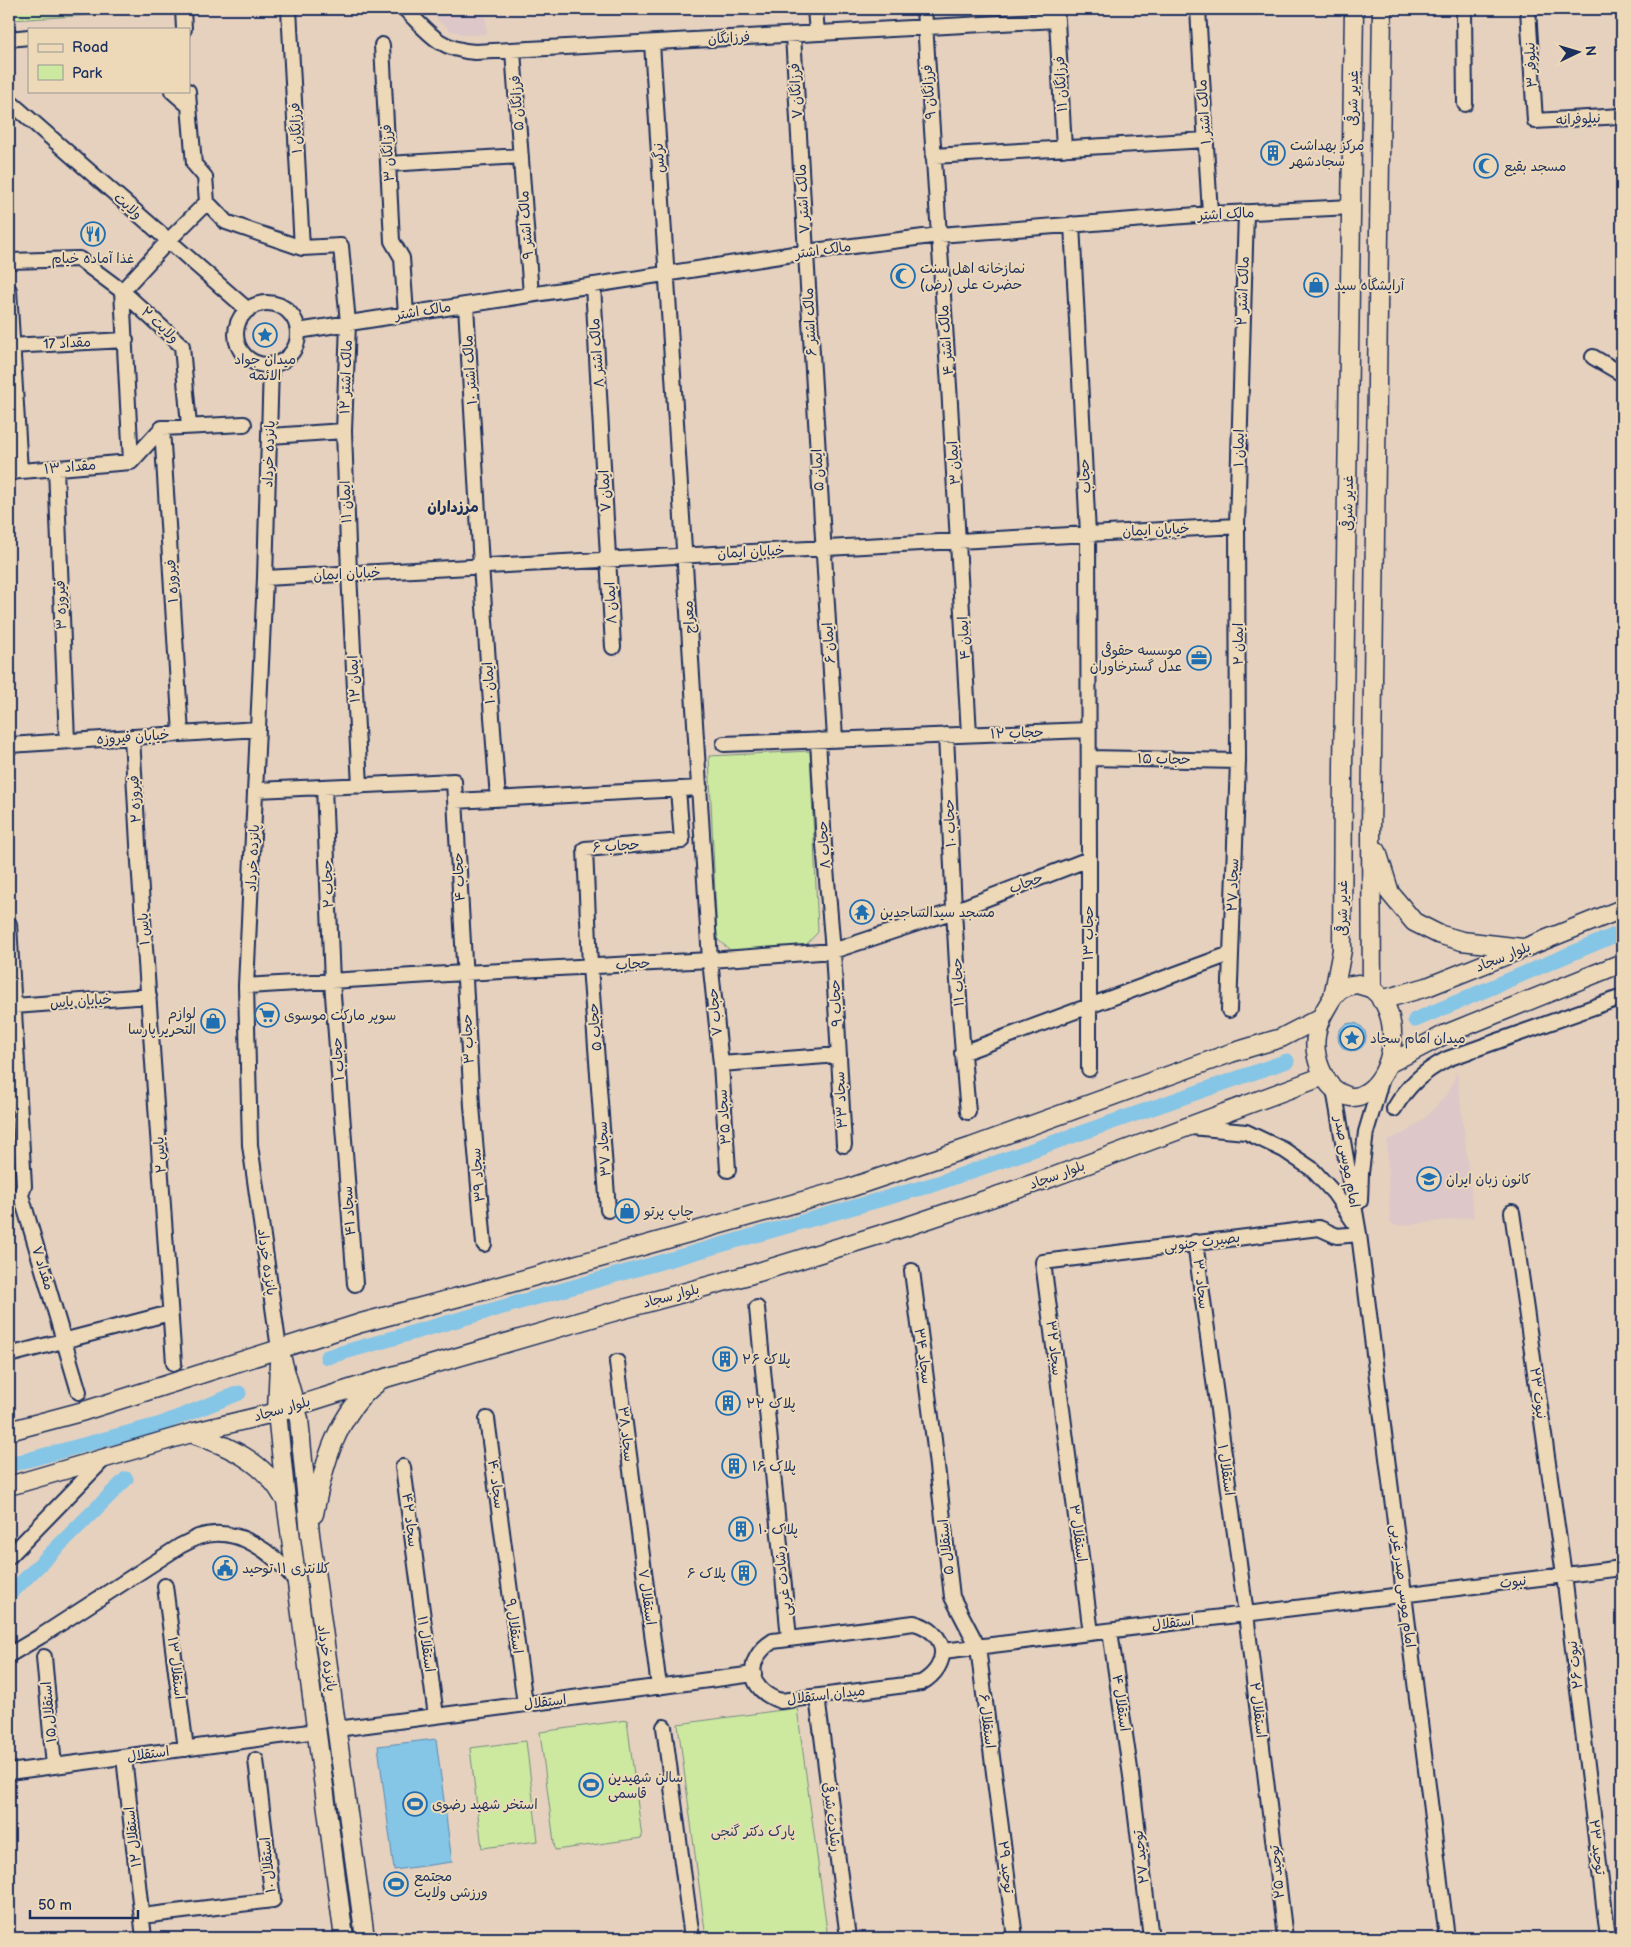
<svg xmlns="http://www.w3.org/2000/svg" width="1631" height="1947" font-family="'Balsamiq Sans','Playpen Sans Arabic',sans-serif">
<style>
.built{fill:#ddc7c8}
.green{fill:#cde9a0;stroke:#748c7f}
.water{fill:#85c5e6;stroke:#5b89b0}
.lines{fill:none;stroke-linecap:round;stroke-linejoin:round}
.canal{stroke:#85c5e6;stroke-width:15}
.minor-casing{stroke:#1b2f5e;stroke-width:18}
.major-casing{stroke:#1b2f5e;stroke-width:21}
.minor{stroke:#edd9b7;stroke-width:14}
.major{stroke:#edd9b7;stroke-width:18}
.labels{text-anchor:middle;dominant-baseline:central;stroke-width:4;stroke-linejoin:round;paint-order:stroke}
.street-label{font-size:14px;fill:#1b2f5e;stroke:#edd9b7}
.poi-label{font-size:14px;fill:#1b2f5e;stroke:#edd9b7;text-anchor:start}
.park-label{font-size:14px;fill:#2d4265;stroke:#edd9b7}
.neighbourhood-label{font-size:15px;font-weight:bold;fill:#1b2f5e;stroke:#edd9b7}
</style>
<rect width="100%" height="100%" fill="#e6d1bf"/>
<filter id="ink" filterUnits="userSpaceOnUse"><feTurbulence type="fractalNoise" baseFrequency=".02" numOctaves="2"/><feDisplacementMap in="SourceGraphic" scale="10" xChannelSelector="R" yChannelSelector="G"/><feConvolveMatrix kernelMatrix="1 2 1 2 8 2 1 2 1" color-interpolation-filters="sRGB"/></filter>
<g filter="url(#ink)">
<path class="built" d="M428,9H485L487,34L467,35L452,31L440,22Z
M1457,1072L1474,1217L1397,1226L1390,1222L1387,1140L1407,1132L1428,1115L1448,1093Z"/>
<path class="green" d="M9,9H174V10L11,20L9,23Z
M810,751L818,932L804,947L730,950L717,939L709,756Z
M797,1708L828,1938H706L678,1724Z
M627,1720L642,1838L555,1850L540,1732Z
M526,1741L538,1841L482,1848L470,1748Z"/>
<path class="water" d="M1338 1037a14 14 0 1 1 28 0a14 14 0 1 1-28 0Z
M436,1739L452,1862L394,1870L378,1746Z"/>
<g class="lines">
<path class="canal" d="M1415,1020L1622,932
M327,1357L935,1184L1287,1061
M9,1465L161,1424L239,1393
M9,1595L126,1479"/>
<g class="minor-casing">
<path id="minor" d="M183,9L184,29
M289,9L302,248
M405,9C429,33 438,49 475,52L1057,20L1056,9
M815,9L817,33
M924,9L949,386L969,734
M1198,9L1210,214
M1464,9L1465,104
M1528,9L1535,121L1622,116
M1057,20L1064,149
M793,35L835,739
M9,39L29,37
M652,43L710,960L721,1064L728,1170
M382,45L392,241L402,258L406,314
M513,51L531,295
M172,91L189,106L188,91
M9,101L248,310
M189,106L194,164L205,177L207,202L226,222L302,248L341,246L348,323L344,431L349,573L360,786
M933,156L1206,140
M388,164L521,156
M9,261L79,259L122,291L182,346L189,426
M593,285L613,647
M9,290L20,471
M122,291L131,462
M122,291L168,241L207,202
M236 334a31 31 0 1 1 62 0a31 31 0 1 1-62 0Z
M466,305L481,566L498,799
M298,331L806,252L939,235L1210,214L1352,207
M9,346L126,340
M1593,357L1622,374
M271,366L265,578L246,986L250,1145L279,1349
M162,428L181,734
M270,436L344,431
M131,462L162,428L244,424
M56,468L67,741
M9,472L131,462
M265,578L1237,526
M946,735C952,861 956,986 968,1112
M132,737L139,862L174,1363
M818,740L824,845L833,951L844,1145
M724,744L1088,730
M9,745L258,729
M1089,758L1238,761
M324,787L332,982L355,1284
M257,790L454,781L472,1106L484,1244
M455,801L700,788
M1089,859V1069
M9,924L24,1186L21,1195L9,1198
M246,986L464,973L710,960L833,951L954,911L1089,859L1088,534L1072,224
M14,1006L149,996
M1229,1010L1238,761L1237,526L1246,212
M962,1053L1230,954
M721,1064L839,1055
M1334,1089L1359,1234L1447,1938
M1394,1109C1408,1085 1423,1072 1447,1059L1622,997
M1191,1127L1246,1132L1284,1150L1312,1169L1334,1193L1356,1225
M21,1195L79,1392
M1360,1201L1361,1173L1366,1132L1382,1078
M608,1210L590,966L585,849L682,841L678,789
M1512,1212L1564,1575L1608,1938
M1195,1242L1246,1614L1285,1938
M912,1271L934,1440L952,1597L978,1647L1015,1938
M757,1308L789,1638
M9,1355L170,1313
M617,1362L659,1687
M487,1419L525,1704
M403,1467L436,1716
M9,1557L106,1457
M165,1586L186,1749
M914,1623C948,1632 952,1665 921,1683L781,1701C747,1691 744,1659 773,1641Z
M1110,1631L1131,1776L1151,1938
M1091,1633L1043,1262L1319,1228L1337,1236L1359,1234
M943,1651L1622,1568
M9,1655L41,1636L180,1546C186,1543 192,1540 198,1537C237,1524 274,1553 297,1582
M44,1657L54,1766
M817,1697L848,1938
M664,1727L692,1938
M337,1729L754,1674
M124,1757L144,1938
M9,1772L317,1731
M142,1916L273,1900L256,1760"/>
</g>
<g class="major-casing">
<path id="major" d="M1377,851L1390,893L1414,922L1438,934L1462,941L1522,948
M1358,984C1362,986 1369,987 1372,989C1401,1011 1397,1067 1371,1089C1366,1093 1359,1098 1351,1097C1348,1097 1343,1094 1340,1093C1323,1084 1313,1056 1316,1036C1317,1024 1322,1015 1328,1005C1332,998 1336,991 1343,988C1347,985 1353,985 1358,984Z
M1372,989L1371,831L1382,9
M1333,997L1342,950L1343,767L1354,9
M1381,1000L1427,987L1622,909
M1388,1064L1446,1034L1622,963
M279,1349L299,1419L310,1534L365,1938
M279,1362L277,1412L286,1501L344,1938
M9,1431L84,1411L361,1323L489,1289L849,1188L971,1147L1231,1053L1281,1038L1320,1018
M191,1433C228,1446 264,1461 284,1498
M9,1486L191,1433L277,1412L382,1379L609,1313L752,1274L905,1227L1050,1178L1324,1076
M314,1514C323,1467 336,1414 377,1383"/>
</g>
<use href="#minor" class="minor"/>
<use href="#major" class="major"/>
</g>
</g>
<defs>
<g id="building-ring" transform="scale(1.25)"><circle r="9.5" fill="#edd9b7" stroke="#1f6fb2" stroke-width="1.5"/><path d="M-4-6H4V6H1V3H-1V6H-4ZM-2.5-4.3h1.7v1.8h-1.7ZM.8-4.3h1.7v1.8H.8ZM-2.5-1h1.7V.8h-1.7ZM.8-1h1.7V.8H.8Z" fill="#1f6fb2"/></g>
<g id="mosque-ring" transform="scale(1.25)"><circle r="9.5" fill="#edd9b7" stroke="#1f6fb2" stroke-width="1.5"/><path d="M3.5-4.9A6 6 0 1 0 3.5 4.9A5 5 0 1 1 3.5-4.9Z" fill="#1f6fb2"/></g>
<g id="restaurant-ring" transform="scale(1.25)"><circle r="9.5" fill="#edd9b7" stroke="#1f6fb2" stroke-width="1.5"/><path d="M-5-6h1v4h1v-4h1v4h1v-4h1v5L-1.5 .5V6h-2V.5L-5-1ZM5-6V6H3V1.5H1.5Q1.5-4 5-6Z" fill="#1f6fb2"/></g>
<g id="shop-ring" transform="scale(1.25)"><circle r="9.5" fill="#edd9b7" stroke="#1f6fb2" stroke-width="1.5"/><path d="M-5-2.5h2.3a2.7 3.5 0 0 1 5.4 0H5L5.5 6h-11ZM-1.5-2.5h3a1.5 2.3 0 0 0-3 0Z" fill="#1f6fb2"/></g>
<g id="sight-ring" transform="scale(1.25)"><circle r="9.5" fill="#edd9b7" stroke="#1f6fb2" stroke-width="1.5"/><path d="M0-6L1.8-2.2L6-1.7L2.9 1.2L3.7 5.4L0 3.3L-3.7 5.4L-2.9 1.2L-6-1.7L-1.8-2.2Z" fill="#1f6fb2"/></g>
<g id="office-ring" transform="scale(1.25)"><circle r="9.5" fill="#edd9b7" stroke="#1f6fb2" stroke-width="1.5"/><path d="M-6-3h4V-5.5h4V-3h4V5H-6ZM-1-4.5V-3h2v-1.5ZM-6 0V1H6V0Z" fill="#1f6fb2"/></g>
<g id="temple-ring" transform="scale(1.25)"><circle r="9.5" fill="#edd9b7" stroke="#1f6fb2" stroke-width="1.5"/><path d="M0-6L5-2H3V0L6.5 2.5H4V6H1.5V3h-3V6H-4V2.5H-6.5L-3 0V-2H-5Z" fill="#1f6fb2"/></g>
<g id="supermarket-ring" transform="scale(1.25)"><circle r="9.5" fill="#edd9b7" stroke="#1f6fb2" stroke-width="1.5"/><path d="M-6-5.5h2.5l.6 2H6L4.5 2H-2.5L-4.4-4H-6ZM-1.5 3.2a1.3 1.3 0 1 0 .1 0ZM3 3.2a1.3 1.3 0 1 0 .1 0Z" fill="#1f6fb2"/></g>
<g id="school-ring" transform="scale(1.25)"><circle r="9.5" fill="#edd9b7" stroke="#1f6fb2" stroke-width="1.5"/><path d="M0-5L7-2L0 1L-7-2ZM-4 1L0 2.5L4 1V4Q0 6-4 4Z" fill="#1f6fb2"/></g>
<g id="civic-ring" transform="scale(1.25)"><circle r="9.5" fill="#edd9b7" stroke="#1f6fb2" stroke-width="1.5"/><path d="M-.6-6.5H3V-4.5H.6V-3L4-1V1h2V6H-6V1h2V-1L-.6-3ZM-1.2 2.5V6h2.4V2.5Z" fill="#1f6fb2"/></g>
<g id="stadium-ring" transform="scale(1.25)"><circle r="9.5" fill="#edd9b7" stroke="#1f6fb2" stroke-width="1.5"/><path d="M0-5a6.5 5 0 1 0 0 10a6.5 5 0 1 0 0-10ZM-3.5-1.8h7v3.6h-7Z" fill="#1f6fb2"/></g>
</defs>
<g fill-rule="evenodd">
<use href="#building-ring" x="1273" y="153"/>
<use href="#mosque-ring" x="1486" y="166"/>
<use href="#restaurant-ring" x="93" y="234"/>
<use href="#mosque-ring" x="903" y="276"/>
<use href="#shop-ring" x="1316" y="285"/>
<use href="#sight-ring" x="265" y="335"/>
<use href="#office-ring" x="1199" y="658"/>
<use href="#temple-ring" x="862" y="912"/>
<use href="#supermarket-ring" x="267" y="1015"/>
<use href="#shop-ring" x="213" y="1021"/>
<use href="#sight-ring" x="1352" y="1038"/>
<use href="#school-ring" x="1429" y="1179"/>
<use href="#shop-ring" x="627" y="1211"/>
<use href="#building-ring" x="725" y="1359"/>
<use href="#building-ring" x="728" y="1403"/>
<use href="#building-ring" x="734" y="1466"/>
<use href="#building-ring" x="741" y="1529"/>
<use href="#civic-ring" x="225" y="1568"/>
<use href="#building-ring" x="744" y="1573"/>
<use href="#stadium-ring" x="591" y="1785"/>
<use href="#stadium-ring" x="415" y="1804"/>
<use href="#stadium-ring" x="396" y="1884"/>
</g>
<g class="labels">
<g class="street-label">
<text transform="translate(729 38) rotate(-3)">فرزانگان</text>
<text transform="translate(1531 65) rotate(-93)">نیلوفر ۳</text>
<text transform="translate(1061 84) rotate(-93)">فرزانگان ۱۱</text>
<text transform="translate(796 91) rotate(-93)">فرزانگان ۷</text>
<text transform="translate(929 92) rotate(-94)">فرزانگان ۹</text>
<text transform="translate(1353 98) rotate(-89)">غدیر شرقی</text>
<text transform="translate(517 103) rotate(-94)">فرزانگان ۵</text>
<text transform="translate(1204 112) rotate(-94)">مالک اشتر ۱</text>
<text transform="translate(1578 119) rotate(-3)">نیلوفرانه</text>
<text transform="translate(296 128) rotate(-93)">فرزانگان ۱</text>
<text transform="translate(388 153) rotate(-93)">فرزانگان ۳</text>
<text transform="translate(659 158) rotate(-94)">نرگس</text>
<text transform="translate(803 199) rotate(-93)">مالک اشتر ۷</text>
<text transform="translate(128 206) rotate(41)">ولایت</text>
<text transform="translate(1226 214) rotate(-3)">مالک اشتر</text>
<text transform="translate(526 225) rotate(-94)">مالک اشتر ۹</text>
<text transform="translate(823 250) rotate(-8)">مالک اشتر</text>
<text transform="translate(1243 291) rotate(-88)">مالک اشتر ۲</text>
<text transform="translate(423 311) rotate(-9)">مالک اشتر</text>
<text transform="translate(810 322) rotate(-93)">مالک اشتر ۶</text>
<text transform="translate(160 325) rotate(43)">ولایت ۲</text>
<text transform="translate(946 340) rotate(-94)">مالک اشتر ۴</text>
<text transform="translate(67 343) rotate(-3)">مقداد 17</text>
<text transform="translate(597 353) rotate(-94)">مالک اشتر ۸</text>
<text transform="translate(470 370) rotate(-94)">مالک اشتر ۱۰</text>
<text transform="translate(346 377) rotate(-88)">مالک اشتر ۱۲</text>
<text transform="translate(1239 448) rotate(-89)">ایمان ۱</text>
<text transform="translate(269 454) rotate(-88)">پانزده خرداد</text>
<text transform="translate(954 463) rotate(-94)">ایمان ۳</text>
<text transform="translate(70 467) rotate(-5)">مقداد ۱۳</text>
<text transform="translate(818 470) rotate(-93)">ایمان ۵</text>
<text transform="translate(1085 476) rotate(-93)">حجاب</text>
<text transform="translate(605 491) rotate(-93)">ایمان ۷</text>
<text transform="translate(346 502) rotate(-92)">ایمان ۱۱</text>
<text transform="translate(1348 503) rotate(-89)">غدیر شرقی</text>
<text transform="translate(1156 530) rotate(-3)">خیابان ایمان</text>
<text transform="translate(751 552) rotate(-3)">خیابان ایمان</text>
<text transform="translate(347 574) rotate(-3)">خیابان ایمان</text>
<text transform="translate(172 581) rotate(-94)">فیروزه ۱</text>
<text transform="translate(611 603) rotate(-93)">ایمان ۸</text>
<text transform="translate(61 605) rotate(-92)">فیروزه ۳</text>
<text transform="translate(689 617) rotate(-93)">معراج</text>
<text transform="translate(964 638) rotate(-93)">ایمان ۴</text>
<text transform="translate(829 643) rotate(-94)">ایمان ۶</text>
<text transform="translate(1238 644) rotate(-90)">ایمان ۲</text>
<text transform="translate(354 679) rotate(-93)">ایمان ۱۲</text>
<text transform="translate(489 683) rotate(-94)">ایمان ۱۰</text>
<text transform="translate(1017 733) rotate(-2)">حجاب ۱۲</text>
<text transform="translate(133 737) rotate(-4)">خیابان فیروزه</text>
<text transform="translate(1164 759) rotate(1)">حجاب ۱۵</text>
<text transform="translate(135 799) rotate(-93)">فیروزه ۲</text>
<text transform="translate(950 823) rotate(-93)">حجاب ۱۰</text>
<text transform="translate(824 845) rotate(-94)">حجاب ۸</text>
<text transform="translate(616 846) rotate(-4)">حجاب ۶</text>
<text transform="translate(253 858) rotate(-87)">پانزده خرداد</text>
<text transform="translate(459 877) rotate(-93)">حجاب ۴</text>
<text transform="translate(1026 883) rotate(-21)">حجاب</text>
<text transform="translate(328 884) rotate(-92)">حجاب ۲</text>
<text transform="translate(1233 885) rotate(-88)">سجاد ۲۷</text>
<text transform="translate(1342 908) rotate(-90)">غدیر شرقی</text>
<text transform="translate(144 929) rotate(-94)">یاس ۱</text>
<text transform="translate(1088 933) rotate(-90)">حجاب ۱۳</text>
<text transform="translate(1503 957) rotate(-22)">بلوار سجاد</text>
<text transform="translate(633 964) rotate(-3)">حجاب</text>
<text transform="translate(958 982) rotate(-93)">حجاب ۱۱</text>
<text transform="translate(81 1001) rotate(-4)">خیابان یاس</text>
<text transform="translate(836 1003) rotate(-93)">حجاب ۹</text>
<text transform="translate(715 1012) rotate(-96)">حجاب ۷</text>
<text transform="translate(595 1027) rotate(-95)">حجاب ۵</text>
<text transform="translate(468 1039) rotate(-93)">حجاب ۳</text>
<text transform="translate(338 1059) rotate(-94)">حجاب ۱</text>
<text transform="translate(841 1100) rotate(-93)">سجاد ۳۳</text>
<text transform="translate(724 1117) rotate(-94)">سجاد ۳۵</text>
<text transform="translate(604 1149) rotate(-94)">سجاد ۳۷</text>
<text transform="translate(160 1155) rotate(-94)">یاس ۲</text>
<text transform="translate(1347 1162) rotate(80)">امام موسی صدر</text>
<text transform="translate(478 1175) rotate(-95)">سجاد ۳۹</text>
<text transform="translate(1057 1175) rotate(-20)">بلوار سجاد</text>
<text transform="translate(349 1211) rotate(-94)">سجاد ۴۱</text>
<text transform="translate(1202 1242) rotate(-7)">بصیرت جنوبی</text>
<text transform="translate(267 1262) rotate(82)">پانزده خرداد</text>
<text transform="translate(43 1268) rotate(73)">مقداد ۷</text>
<text transform="translate(1201 1284) rotate(83)">سجاد ۳۰</text>
<text transform="translate(671 1296) rotate(-15)">بلوار سجاد</text>
<text transform="translate(1054 1348) rotate(83)">سجاد ۳۲</text>
<text transform="translate(923 1356) rotate(82)">سجاد ۳۴</text>
<text transform="translate(1538 1393) rotate(82)">نبوت ۲۳</text>
<text transform="translate(282 1409) rotate(-16)">بلوار سجاد</text>
<text transform="translate(626 1434) rotate(83)">سجاد ۳۸</text>
<text transform="translate(1226 1470) rotate(82)">استقلال ۱</text>
<text transform="translate(496 1484) rotate(82)">سجاد ۴۰</text>
<text transform="translate(410 1520) rotate(83)">سجاد ۴۲</text>
<text transform="translate(1078 1533) rotate(82)">استقلال ۳</text>
<text transform="translate(946 1547) rotate(-96)">استقلال ۵</text>
<text transform="translate(783 1581) rotate(-96)">رشادت غربی</text>
<text transform="translate(1513 1582) rotate(-7)">نبوت</text>
<text transform="translate(1403 1586) rotate(83)">امام موسی صدر غربی</text>
<text transform="translate(647 1597) rotate(82)">استقلال ۷</text>
<text transform="translate(1173 1623) rotate(-7)">استقلال</text>
<text transform="translate(514 1626) rotate(82)">استقلال ۹</text>
<text transform="translate(426 1644) rotate(82)">استقلال ۱۱</text>
<text transform="translate(327 1658) rotate(82)">پانزده خرداد</text>
<text transform="translate(1575 1665) rotate(-97)">نبوت ۲۶</text>
<text transform="translate(176 1668) rotate(83)">استقلال ۱۳</text>
<text transform="translate(826 1695) rotate(-7)">میدان استقلال</text>
<text transform="translate(545 1702) rotate(-7)">استقلال</text>
<text transform="translate(1121 1703) rotate(82)">استقلال ۴</text>
<text transform="translate(1258 1710) rotate(83)">استقلال ۲</text>
<text transform="translate(49 1712) rotate(-95)">استقلال ۱۵</text>
<text transform="translate(987 1721) rotate(83)">استقلال ۶</text>
<text transform="translate(148 1754) rotate(-8)">استقلال</text>
<text transform="translate(832 1817) rotate(83)">رشادت شرقی</text>
<text transform="translate(133 1837) rotate(-97)">استقلال ۱۲</text>
<text transform="translate(1597 1847) rotate(83)">توحید ۲۳</text>
<text transform="translate(1141 1857) rotate(-97)">توحید ۲۷</text>
<text transform="translate(268 1865) rotate(-96)">استقلال ۱۰</text>
<text transform="translate(1006 1867) rotate(83)">توحید ۲۹</text>
<text transform="translate(1277 1872) rotate(-96)">توحید ۲۵</text>
</g>
<g class="poi-label">
<text x="1290" y="145">مرکز بهداشت<tspan x="1290" dy="16">سجادشهر</tspan></text>
<text x="1504" y="166">مسجد بقیع</text>
<text x="93" y="258" text-anchor="middle">غذا آماده خیام</text>
<text x="920" y="268">نمازخانه اهل سنت<tspan x="920" dy="16">حضرت علی (رض)</tspan></text>
<text x="1334" y="285">آرایشگاه سید</text>
<text x="265" y="359" text-anchor="middle">میدان جواد<tspan x="265" dy="16">الائمه</tspan></text>
<text x="1182" y="650" text-anchor="end">موسسه حقوقی<tspan x="1182" dy="16">عدل گسترخاوران</tspan></text>
<text x="880" y="912">مسجد سیدالساجدین</text>
<text x="196" y="1013" text-anchor="end">لوازم<tspan x="196" dy="16">التحریر پارسا</tspan></text>
<text x="284" y="1015">سوپر مارکت موسوی</text>
<text x="1370" y="1038">میدان امام سجاد</text>
<text x="1446" y="1179">کانون زبان ایران</text>
<text x="644" y="1211">چاپ پرتو</text>
<text x="742" y="1359">پلاک ۲۶</text>
<text x="746" y="1403">پلاک ۲۲</text>
<text x="752" y="1466">پلاک ۱۶</text>
<text x="758" y="1529">پلاک ۱۰</text>
<text x="242" y="1568">کلانتری ۱۱ توحید</text>
<text x="726" y="1573" text-anchor="end">پلاک ۶</text>
<text x="608" y="1777">سالن شهیدین<tspan x="608" dy="16">قاسمی</tspan></text>
<text x="432" y="1804">استخر شهید رضوی</text>
<text x="414" y="1876">مجتمع<tspan x="414" dy="16">ورزشی ولایت</tspan></text>
</g>
<g class="park-label">
<text x="753" y="1831">پارک دکتر گنجی</text>
</g>
<g class="neighbourhood-label">
<text x="453" y="507">مرزداران</text>
</g>
</g>
<rect width="1631" height="1947" fill="none" stroke="#edd9b7" stroke-width="30"/>
<rect x="15" y="15" width="1601" height="1917" fill="none" stroke="#1b2f5e" stroke-width="2" filter="url(#ink)"/>
<rect x="28" y="28" width="162" height="65" fill="#edd9b7" stroke="#999593"/>
<rect x="38" y="44" width="25" height="8" fill="#edd9b7" stroke="#999593"/>
<text x="72" y="52" font-size="15" fill="#1b2f5e">Road</text>
<rect x="38" y="65" width="25" height="15" fill="#cde9a0" stroke="#999593"/>
<text x="72" y="78" font-size="15" fill="#1b2f5e">Park</text>
<g transform="translate(1578 52) rotate(85)" stroke="#edd9b7" stroke-width="4" paint-order="stroke">
<path d="M0-4L9 19L0 12L-9 19Z" fill="#1b2f5e"/>
<text y="-8" font-size="14" font-weight="bold" text-anchor="middle" fill="#1b2f5e">N</text>
</g>
<path d="M30 1910v8h108v-8" fill="none" stroke="#1b2f5e" stroke-width="2.5"/>
<text x="38" y="1910" font-size="15" fill="#1b2f5e" stroke="#edd9b7" stroke-width="4" paint-order="stroke">50 m</text>
</svg>
